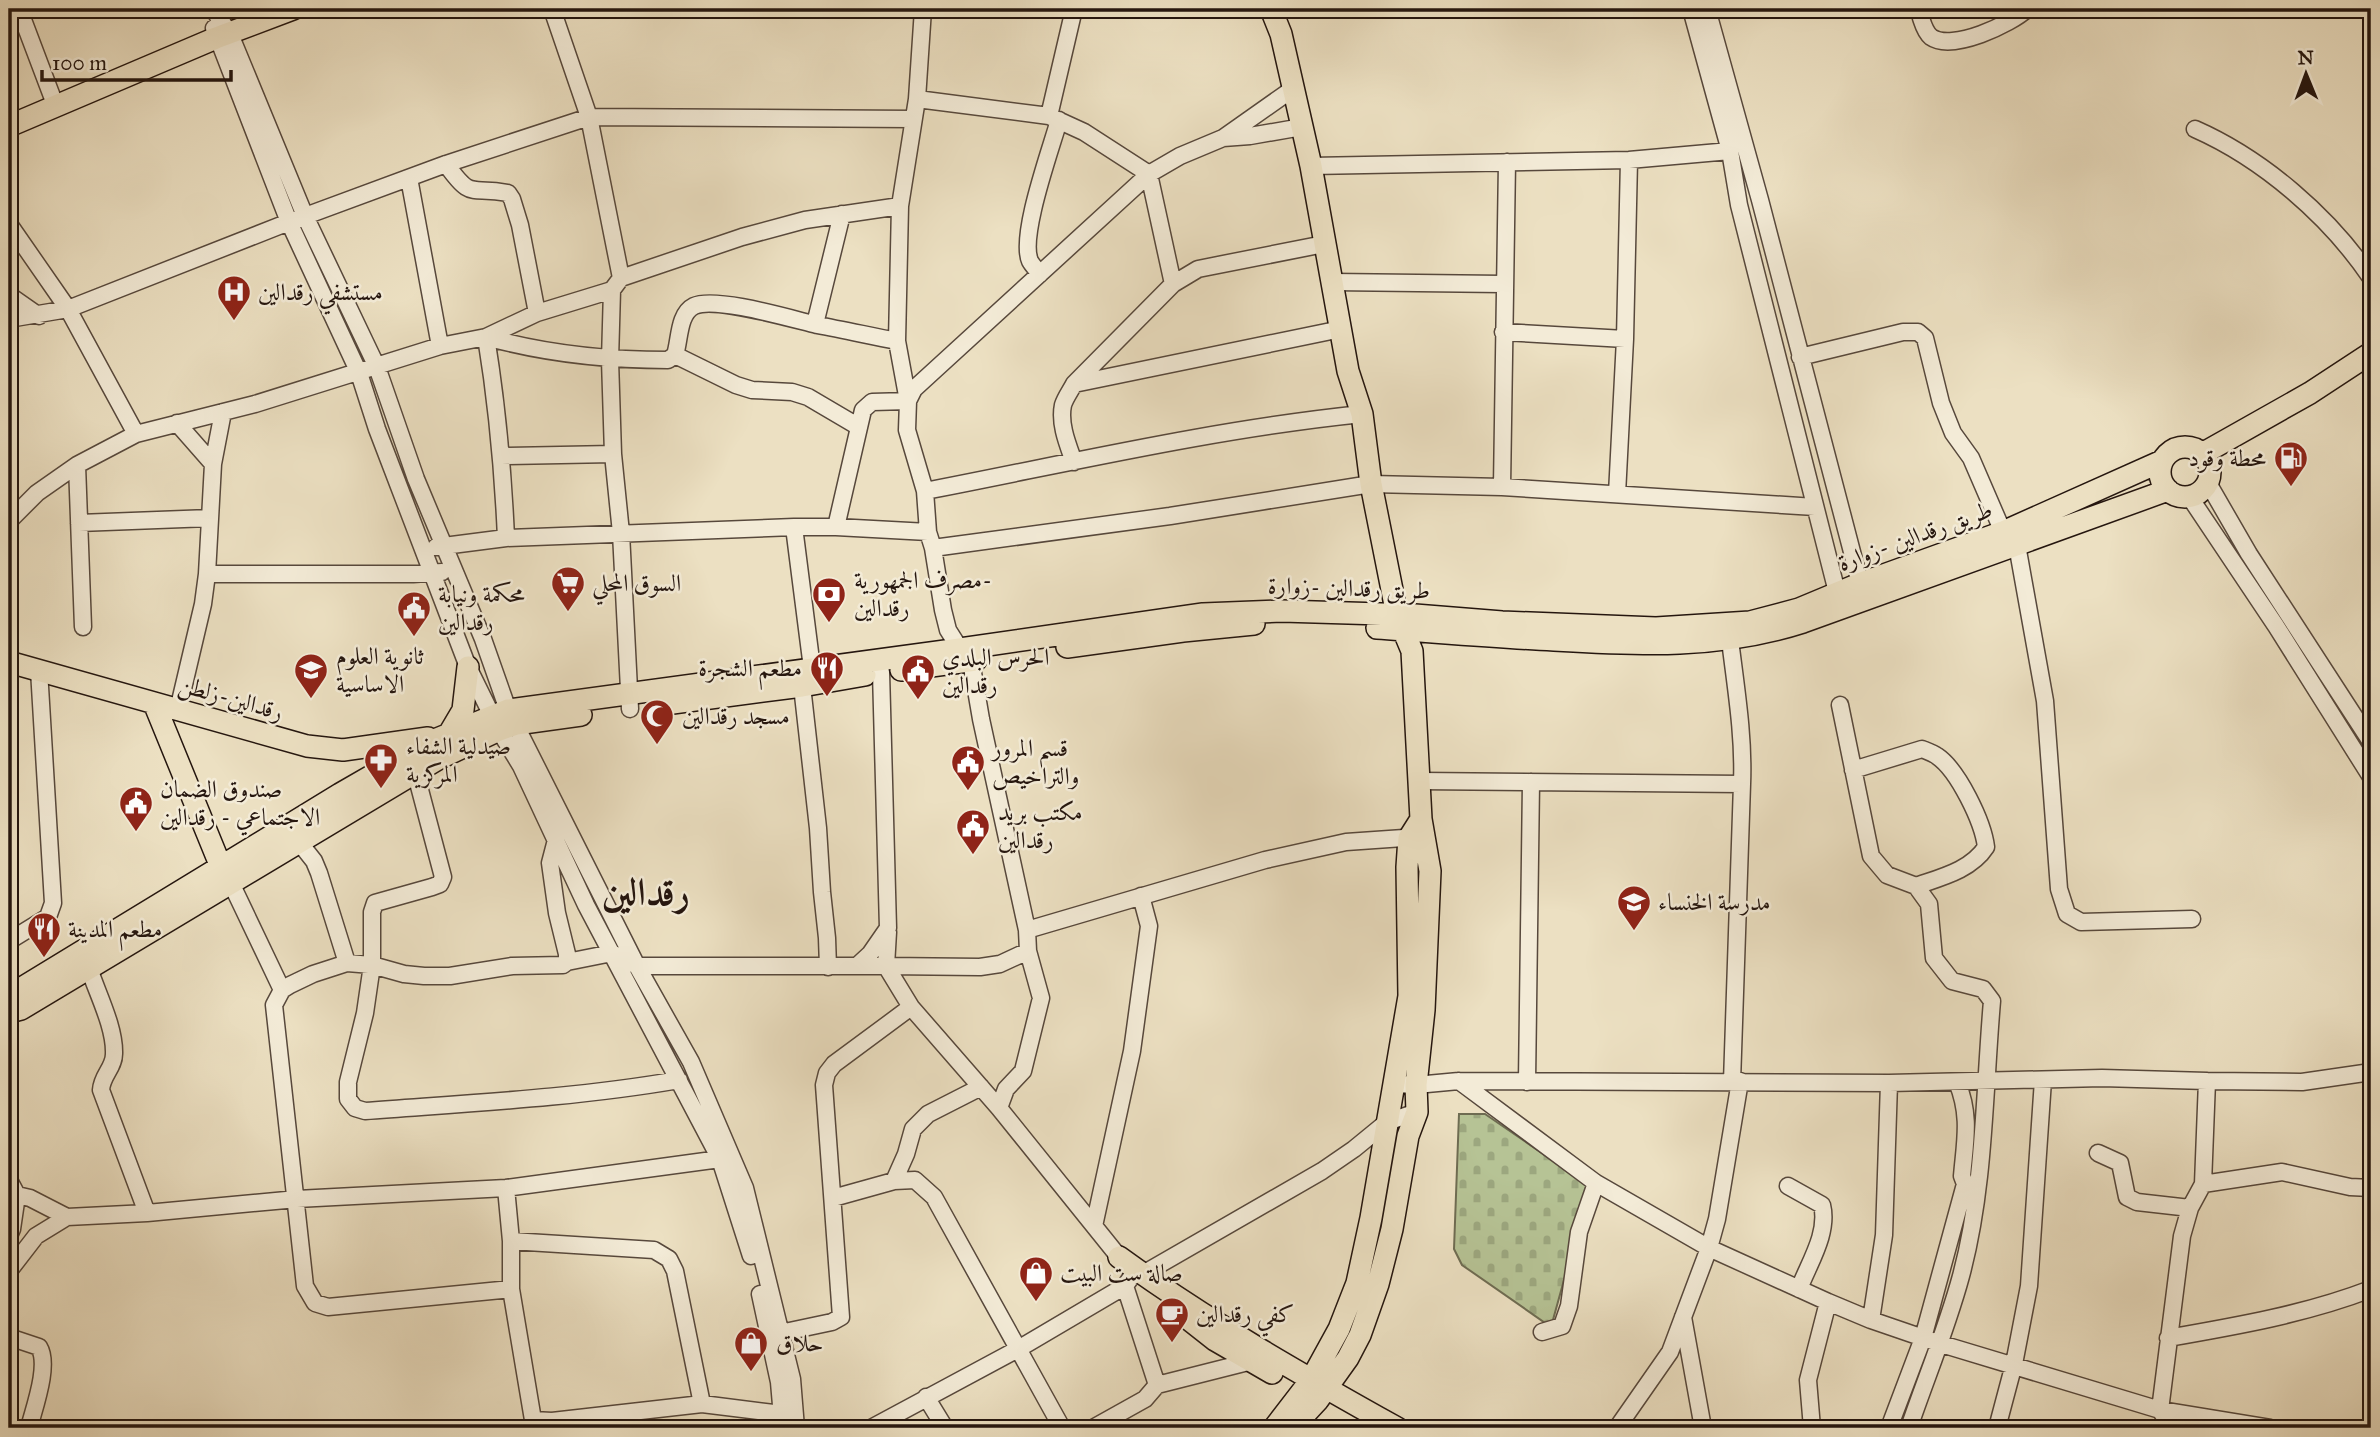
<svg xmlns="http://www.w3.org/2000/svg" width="2380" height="1437" font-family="'IM FELL Great Primer',Amiri,serif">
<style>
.cemetery{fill:url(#cemetery-stones);stroke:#6e6c52;stroke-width:2}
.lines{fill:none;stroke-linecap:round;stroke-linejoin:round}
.minor-casing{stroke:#57483c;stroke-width:19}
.major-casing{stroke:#25160f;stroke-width:24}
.minor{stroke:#f3ebd7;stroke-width:16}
.major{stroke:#ece0c2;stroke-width:21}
.labels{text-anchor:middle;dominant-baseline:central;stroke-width:5;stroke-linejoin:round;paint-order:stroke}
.poi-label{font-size:24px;fill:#25160f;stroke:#f3ebd7;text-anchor:start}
.street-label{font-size:24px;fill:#25160f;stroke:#f3ebd7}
.town-label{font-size:38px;font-weight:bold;fill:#25160f;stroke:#f3ebd7}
</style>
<defs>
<pattern id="cemetery-stones" width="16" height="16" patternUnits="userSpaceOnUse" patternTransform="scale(1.75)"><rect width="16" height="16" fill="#b6c395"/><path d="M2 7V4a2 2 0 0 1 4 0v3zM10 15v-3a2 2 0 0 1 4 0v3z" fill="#9ca77f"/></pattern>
</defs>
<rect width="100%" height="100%" fill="#ece0c2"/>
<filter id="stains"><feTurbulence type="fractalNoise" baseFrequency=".00286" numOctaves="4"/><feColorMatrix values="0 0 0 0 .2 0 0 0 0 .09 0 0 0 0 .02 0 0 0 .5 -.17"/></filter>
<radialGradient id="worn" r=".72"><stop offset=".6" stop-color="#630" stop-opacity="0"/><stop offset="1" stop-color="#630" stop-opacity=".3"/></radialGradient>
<path class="cemetery" d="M1459,1114H1485L1590,1186L1551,1327L1462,1265L1454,1249Z"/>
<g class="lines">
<g class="minor-casing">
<path id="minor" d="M19,9L56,107
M213,9L230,34L305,216L377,367L416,479L483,639L508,710L637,966L691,1062L745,1188L792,1379L796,1428
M552,9L589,117L621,278
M1691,9L1730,151L1739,205L1840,604
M1707,9L1760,200L1863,594
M1921,18C1923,24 1925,32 1931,37C1952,52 2011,24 2027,9
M214,28L289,222L359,373L377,429L468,667L499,730L521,766L586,905L720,1159L751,1256
M1294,88L1223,138L1180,156L1149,174L914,389L908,401L907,430L925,491L928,532L933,548L943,610L948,630L960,649L971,661L981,719L1027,930L1265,860L1346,842L1418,837
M917,99L1049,116L1084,132L1149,174L1173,284
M1049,116L1074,9
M2195,129C2263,159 2329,216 2371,278
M1223,138L1250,136L1302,127
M446,164C473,202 470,185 508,193L512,199L520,225L537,313
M1311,166L1629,160L1730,151
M409,178L440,346
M9,224L68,309L136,434
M1040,274C1037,270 1032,265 1030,261C1019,236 1051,149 1059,120
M1332,282L1503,284
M612,290L610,360L613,454L621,533L630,709
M9,295L39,316
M9,319L68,309L289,222L446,164L589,117L913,119
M815,324L842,214
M1503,332L1625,339
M675,355L736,385L752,390L792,392L808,397L859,427
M1800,357L1903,332H1918L1925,338L1941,403L1953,433L1971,458L2003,532
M1074,384L1341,329
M177,423L213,464
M502,456L613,454
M1074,462C1068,445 1059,424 1063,405C1065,398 1071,390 1074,384L1173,284L1198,269L1324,244
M77,465L83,627
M2208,483L2249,554L2371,742
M1502,487L1507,162
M925,491C1070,463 1215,429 1362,414
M1617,494L1625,339L1629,160
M2189,496L2276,626L2371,777
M9,521L37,493L77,465L136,434L255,404L440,346L486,337L537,313L612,290L621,278L742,237L805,220L900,206
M79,523L210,518
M794,527H836L863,410L872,402L908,401L897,341L900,206L917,99L923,9
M836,527L928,532
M506,538C503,470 497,404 486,337C547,354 605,360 668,360L675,355C680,340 678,314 694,306C715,296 792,319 817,325C844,330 871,336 897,341
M2017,545L2045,701L2059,889L2067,914L2081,922L2192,919
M436,547L506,538L794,527L812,668
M933,548L1170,516L1371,484L1502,487L1815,507
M207,574H413L442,572
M1730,640C1736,689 1744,736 1742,784
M802,686L818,828L822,892L827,938L828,967
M1840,705L1871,856L1887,875L1916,886L1929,904L1934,958L1952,981L1983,989L1992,1001C1984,1093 1985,1187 1961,1276C1947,1328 1926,1378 1909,1428
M178,710L203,604L207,574L213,464L223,412
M1853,770L1922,749C1927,751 1933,753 1937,756C1958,770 1983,822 1986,847C1971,870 1942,877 1916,886
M415,771L443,877L440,884L432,887L375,903L372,912V965L365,1013L348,1082V1099L355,1108L365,1111C470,1103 575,1098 679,1080
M1419,781L1742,784L1732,1082
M299,842L314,861L319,873L347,963
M231,883L282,990
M888,932L886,966L980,967L1000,964L1028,951L1027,930
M9,941L48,917L53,903L39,670
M567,962L612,953L637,966H886L911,1007L999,1108L1119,1257
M857,966L870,954L888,928L881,672
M89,968C97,993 115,1027 114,1054C114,1068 102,1075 101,1090L147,1213
M1459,1081L1596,1183L1709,1248L1828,1302L1871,1320L1938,1343L2160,1410L2270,1428
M2207,1081L2302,1082L2371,1072
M1527,1082L1531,782
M1395,1084L1416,1085L1459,1081L1889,1083L2102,1078L2207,1081L2203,1184L2190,1208L2182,1236L2160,1410L2172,1428
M999,1108L1006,1089L1023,1071L1041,998L1028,951
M2098,1153L2120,1163L2127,1197L2137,1202L2190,1208
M9,1180L17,1195L12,1229L9,1236
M894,1181L906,1154L913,1129L928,1114L981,1087
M2203,1184L2282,1172L2350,1187L2371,1188
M1788,1186L1822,1205C1829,1233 1809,1263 1799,1289
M506,1188L511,1241V1289L533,1420L552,1421L702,1404L782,1414
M17,1195L30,1198L67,1217
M833,1198L894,1181L915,1180L934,1197L1062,1428
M1094,1226L1132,1051L1149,926L1141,896
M511,1241L654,1250L669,1259L675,1271L702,1404
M9,1271L36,1236L67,1217L147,1213L297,1199L506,1188L720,1159L729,1155
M1125,1286L1157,1385
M511,1289L328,1307L315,1303L305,1286L274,1005L282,990L290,985L313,974L347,963L372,965L404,974L424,976H450L512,966L563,965L567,962V954L557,913L550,863L556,840
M760,1294L779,1382L783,1428
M1683,1317L1703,1428
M1871,1320L1884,1235L1889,1083
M1542,1332L1562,1326L1569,1306L1579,1232L1596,1183
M780,1333L832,1322L841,1317L824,1085L827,1073L834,1064L911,1007
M9,1337L39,1347C50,1365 34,1408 29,1428
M2168,1338C2237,1326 2306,1314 2371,1289
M926,1397L945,1428
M871,1428L1018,1349L1125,1286L1132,1276L1143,1274L1322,1171L1354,1149L1387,1122L1417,1112
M1093,1428L1145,1399L1157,1385L1252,1361
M1617,1428L1670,1352L1709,1248L1717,1219L1740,1081
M1812,1428L1808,1380L1828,1302
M1889,1428L1923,1338L1965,1184L1962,1176C1965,1141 1971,1116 1957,1082
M1997,1428L2014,1364L2029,1286L2043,1080"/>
</g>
<g class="major-casing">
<path id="major" d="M1271,9L1281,34L1311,166L1348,371L1362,414L1371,484L1397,615L1412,651L1421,819L1430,871L1424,1010L1416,1085L1417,1112L1408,1136L1392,1229L1378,1284L1360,1335L1348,1358L1318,1400L1292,1428
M9,126L216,38L293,9
M2160 472a25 25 0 1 1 50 0a25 25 0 1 1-50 0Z
M2202,454L2310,393L2371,353
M1377,628C1436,632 1495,637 1554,640C1641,645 1719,649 1803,622L2168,490
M1067,647L1183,631L1254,624
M9,662L307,746L343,750L428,738
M901,670L976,660
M154,703L221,867L228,878
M665,704L802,686L865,675
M450,732L463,710L468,667
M9,999L12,994L340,794L432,741L508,710L960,649L1203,614L1282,611L1415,615L1502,622L1656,628L1750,622L1799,609L1859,584L2003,532L2162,461
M9,1012L21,1009L438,759L499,730L516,724L581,715
M1119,1257C1207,1321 1302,1375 1397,1428
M1182,1314L1215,1340L1272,1373
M1274,1428L1311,1380L1339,1329L1357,1283L1371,1218L1409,996L1407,867L1409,838L1421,819"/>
</g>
<use href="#minor" class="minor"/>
<use href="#major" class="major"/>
</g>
<defs>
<g id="hospital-pin" transform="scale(1.75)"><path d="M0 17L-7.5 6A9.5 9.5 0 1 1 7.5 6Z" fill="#8f2418" stroke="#f3ebd7"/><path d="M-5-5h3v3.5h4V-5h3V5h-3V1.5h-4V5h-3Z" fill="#fff"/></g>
<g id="fuel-pin" transform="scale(1.75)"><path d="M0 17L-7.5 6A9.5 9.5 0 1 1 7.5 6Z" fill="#8f2418" stroke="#f3ebd7"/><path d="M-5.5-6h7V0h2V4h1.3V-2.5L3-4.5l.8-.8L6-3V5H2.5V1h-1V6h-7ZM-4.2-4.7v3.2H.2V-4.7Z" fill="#fff"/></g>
<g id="supermarket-pin" transform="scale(1.75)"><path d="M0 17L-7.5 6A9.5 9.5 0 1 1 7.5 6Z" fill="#8f2418" stroke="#f3ebd7"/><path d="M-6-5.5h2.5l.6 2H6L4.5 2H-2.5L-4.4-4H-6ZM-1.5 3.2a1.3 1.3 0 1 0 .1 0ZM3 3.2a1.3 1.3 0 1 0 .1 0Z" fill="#fff"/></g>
<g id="bank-pin" transform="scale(1.75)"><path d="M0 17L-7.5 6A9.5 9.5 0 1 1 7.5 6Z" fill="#8f2418" stroke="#f3ebd7"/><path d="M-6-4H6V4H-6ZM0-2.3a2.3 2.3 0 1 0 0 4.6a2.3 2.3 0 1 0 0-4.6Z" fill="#fff"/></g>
<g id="civic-pin" transform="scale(1.75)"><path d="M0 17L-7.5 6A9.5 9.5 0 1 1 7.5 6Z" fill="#8f2418" stroke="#f3ebd7"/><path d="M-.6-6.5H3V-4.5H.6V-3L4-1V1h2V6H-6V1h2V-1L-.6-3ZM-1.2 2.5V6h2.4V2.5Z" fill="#fff"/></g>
<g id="restaurant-pin" transform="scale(1.75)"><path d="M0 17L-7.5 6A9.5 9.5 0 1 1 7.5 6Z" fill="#8f2418" stroke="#f3ebd7"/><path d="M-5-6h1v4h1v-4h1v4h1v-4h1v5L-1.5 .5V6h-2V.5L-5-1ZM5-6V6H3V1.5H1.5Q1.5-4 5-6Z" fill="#fff"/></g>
<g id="school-pin" transform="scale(1.75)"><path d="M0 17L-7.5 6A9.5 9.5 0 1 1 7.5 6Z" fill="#8f2418" stroke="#f3ebd7"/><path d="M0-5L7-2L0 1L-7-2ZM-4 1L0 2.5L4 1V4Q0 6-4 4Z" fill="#fff"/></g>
<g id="mosque-pin" transform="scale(1.75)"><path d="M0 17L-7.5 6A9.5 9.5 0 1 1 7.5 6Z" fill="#8f2418" stroke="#f3ebd7"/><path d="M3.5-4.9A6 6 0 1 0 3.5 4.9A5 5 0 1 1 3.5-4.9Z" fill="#fff"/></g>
<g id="pharmacy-pin" transform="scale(1.75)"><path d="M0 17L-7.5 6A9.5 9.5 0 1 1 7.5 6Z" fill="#8f2418" stroke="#f3ebd7"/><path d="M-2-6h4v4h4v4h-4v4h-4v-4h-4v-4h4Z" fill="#fff"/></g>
<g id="shop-pin" transform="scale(1.75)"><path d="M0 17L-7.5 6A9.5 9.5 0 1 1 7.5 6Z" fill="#8f2418" stroke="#f3ebd7"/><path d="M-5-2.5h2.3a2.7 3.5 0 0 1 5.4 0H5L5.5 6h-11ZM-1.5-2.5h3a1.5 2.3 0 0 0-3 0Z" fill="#fff"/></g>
<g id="cafe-pin" transform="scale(1.75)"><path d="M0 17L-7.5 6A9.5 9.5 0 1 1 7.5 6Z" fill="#8f2418" stroke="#f3ebd7"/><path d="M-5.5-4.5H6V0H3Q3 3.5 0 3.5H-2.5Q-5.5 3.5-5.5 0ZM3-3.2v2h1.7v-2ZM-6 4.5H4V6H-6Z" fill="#fff"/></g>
</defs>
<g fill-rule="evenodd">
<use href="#hospital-pin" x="234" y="292"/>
<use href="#fuel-pin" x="2291" y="458"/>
<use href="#supermarket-pin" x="568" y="583"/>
<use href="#bank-pin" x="829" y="594"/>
<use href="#civic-pin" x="414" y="608"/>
<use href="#restaurant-pin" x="827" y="668"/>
<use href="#school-pin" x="311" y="670"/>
<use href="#civic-pin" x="918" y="671"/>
<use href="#mosque-pin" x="657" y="716"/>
<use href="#pharmacy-pin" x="381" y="760"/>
<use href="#civic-pin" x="968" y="762"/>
<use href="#civic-pin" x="136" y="803"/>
<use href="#civic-pin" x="973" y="826"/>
<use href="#school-pin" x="1634" y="902"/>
<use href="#restaurant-pin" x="44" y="929"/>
<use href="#shop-pin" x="1036" y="1273"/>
<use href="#cafe-pin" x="1172" y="1314"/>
<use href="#shop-pin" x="751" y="1343"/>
</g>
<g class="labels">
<g class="poi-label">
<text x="258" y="292">مستشفي رقدالين</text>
<text x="2266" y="458" text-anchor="end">محطة وقود</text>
<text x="854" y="580">مصرف الجمهورية-<tspan x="854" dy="28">رقدالين</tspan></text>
<text x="592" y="583">السوق المحلي</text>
<text x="438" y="594">محكمة ونيابة<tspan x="438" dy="28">رقدالين</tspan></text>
<text x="336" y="656">ثانوية العلوم<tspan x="336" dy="28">الاساسية</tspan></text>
<text x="942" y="657">الحرس البلدي<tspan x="942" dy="28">رقدالين</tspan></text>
<text x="802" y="668" text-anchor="end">مطعم الشجرة</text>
<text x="682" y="716">مسجد رقدالين</text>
<text x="406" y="746">صيدلية الشفاء<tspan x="406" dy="28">المركزية</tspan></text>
<text x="992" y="748">قسم المرور<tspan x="992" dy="28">والتراخيص</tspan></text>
<text x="160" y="789">صندوق الضمان<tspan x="160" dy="28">الاجتماعي - رقدالين</tspan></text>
<text x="998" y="812">مكتب بريد<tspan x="998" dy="28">رقدالين</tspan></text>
<text x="1658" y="902">مدرسة الخنساء</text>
<text x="68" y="929">مطعم المدينة</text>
<text x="1060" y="1273">صالة ست البيت</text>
<text x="1196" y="1314">كفي رقدالين</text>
<text x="776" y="1343">حلاق</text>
</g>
<g class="street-label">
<text transform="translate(1915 536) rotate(-20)">طريق رقدالين -زوارة</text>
<text transform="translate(1349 588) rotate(2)">طريق رقدالين -زوارة</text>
<text transform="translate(231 698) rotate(16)">رقدالين-زلطن</text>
</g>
<g class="town-label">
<text x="646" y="892">رقدالين</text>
</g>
</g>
<rect width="2380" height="1437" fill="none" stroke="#ece0c2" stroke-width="35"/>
<rect x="10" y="10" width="2359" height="1416" fill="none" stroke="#25160f" stroke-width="3.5"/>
<rect x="18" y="18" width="2345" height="1402" fill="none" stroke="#25160f" stroke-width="2"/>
<g transform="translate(2306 74) rotate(359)" stroke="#f3ebd7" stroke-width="5" paint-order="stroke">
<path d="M0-5L12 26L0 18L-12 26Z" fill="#25160f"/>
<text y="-10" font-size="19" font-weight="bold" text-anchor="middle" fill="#25160f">N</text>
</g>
<path d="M42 70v10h189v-10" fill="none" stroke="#25160f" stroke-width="3.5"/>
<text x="52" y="70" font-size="21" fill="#25160f" stroke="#f3ebd7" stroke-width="5" paint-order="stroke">100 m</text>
<rect width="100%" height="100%" filter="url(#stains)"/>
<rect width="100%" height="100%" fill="url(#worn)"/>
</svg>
